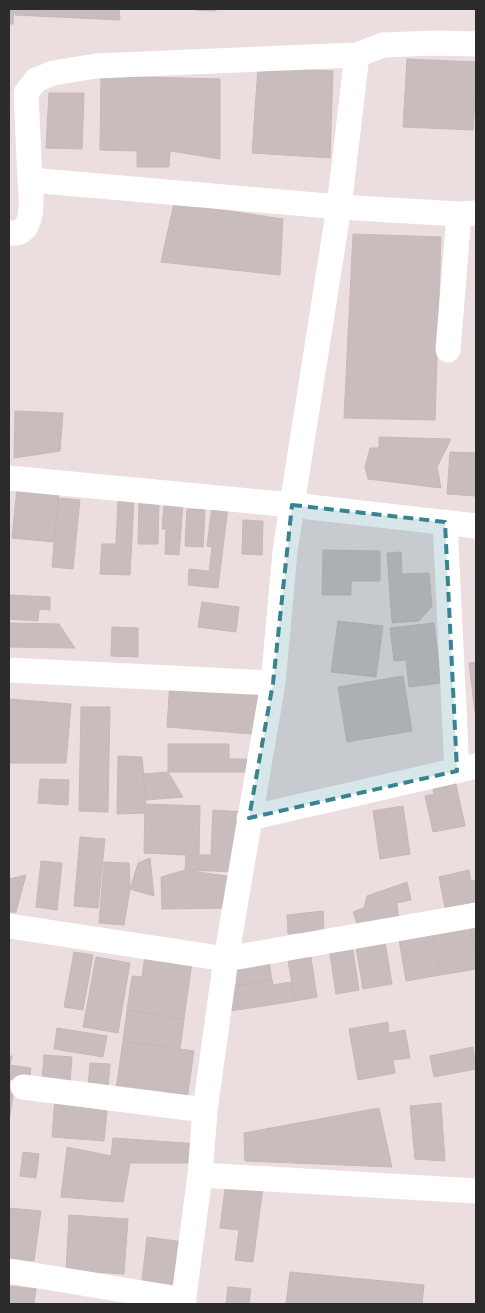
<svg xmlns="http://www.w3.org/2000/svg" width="485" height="1313" font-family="'Work Sans',sans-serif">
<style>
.building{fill:#c8bcbc;stroke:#c8b7b7}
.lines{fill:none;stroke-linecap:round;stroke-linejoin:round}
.minor{stroke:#fff;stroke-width:25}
.marked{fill:#368490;fill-opacity:0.2;stroke:#368490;stroke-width:4;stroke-dasharray:10 6;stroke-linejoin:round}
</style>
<rect width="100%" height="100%" fill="#ecdddf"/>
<path class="building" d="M9,9H14L13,24H9Z
M15,9H119L120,20L15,15Z
M195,9H216V11L195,10Z
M407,59L476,62V85L473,130L403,127Z
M258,67L333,71L330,158L252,153Z
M101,76L220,79V159L170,151L169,167H137V151L100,150Z
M49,93H84L82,149L46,148Z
M174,203L283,219L280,275L161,262Z
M353,234L441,237L435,420L344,418Z
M15,411L63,413L60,451L14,458Z
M379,437L451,439L437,467L441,488L368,479L365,467L370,448H379Z
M450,452L476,453V496L447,494Z
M17,488L59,492L54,542L12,538Z
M58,498L80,500L73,569L52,567Z
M118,500L134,501L130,575L100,574L102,544H116Z
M139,502H159L158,544H138Z
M164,504L183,505L179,555L165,554L166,529H162Z
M212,506L228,507L218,588L188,585L189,569L209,571L212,547L207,546Z
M187,509L205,510L203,547L185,546Z
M243,520L263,521L262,555L242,554Z
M323,550L380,551V581H351V595H322Z
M401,552L402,574L429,573L432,606L419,621L392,623L387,553Z
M9,595L50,597V610L39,609L38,621L9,619Z
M202,602L239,607L236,632L198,627Z
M338,621L383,626L376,677L331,672Z
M9,623L59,624L75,648L9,647Z
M434,623L441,683L409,687L406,660L394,661L390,628Z
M112,627L138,628V657L111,656Z
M476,662V720L469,663Z
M403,676L412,731L347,742L338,687Z
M170,680L267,687L263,735L167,727Z
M9,699L71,704L66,763H9Z
M81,707H110L108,812L79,811Z
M168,744H229V759H247V772H168Z
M118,756L142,757L146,800L144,813L117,814Z
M168,772L183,797L146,800L143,774Z
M40,779L69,780L68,805L38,803Z
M455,780L465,826L433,832L425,796L434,794L432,784Z
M145,804L200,806L199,854L186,855L144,853Z
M403,806L410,854L380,859L373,811Z
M213,810L244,812L241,872L185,870L186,855H211Z
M80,837L105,839L98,908L74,906Z
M150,858L154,896L130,889L138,863Z
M41,861L62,863L57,910L36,907Z
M104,862L129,863L130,889L124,925L99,923Z
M185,870L233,877V908L162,909L161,877Z
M469,870L471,881L476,880V902L445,908L439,877Z
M26,875L16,912H9V879Z
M407,882L411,900L397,903L399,923L358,926L353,912L364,908L367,896Z
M323,911L324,930L288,934L287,915Z
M476,926V958L471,927Z
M471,927L476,958V969L440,975L433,934Z
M433,934L440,975L406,981L399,939Z
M384,936L392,984L363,989L355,941Z
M352,944L359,990L336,994L329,948Z
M310,951L317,997L295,1001L287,955Z
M74,952L93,955L83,1010L64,1007Z
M145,955L192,962L184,1019L127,1010L132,976L142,977Z
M268,956L272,980L237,986L233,961Z
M96,957L130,963L118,1033L83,1027Z
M272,980L276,1004L230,1011L225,987Z
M291,982L295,1001L276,1004L273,985Z
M127,1010L184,1019L180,1049L123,1041Z
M388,1022L389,1033L405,1030L410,1058L393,1060L395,1073L358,1080L349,1029Z
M57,1028L107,1036L103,1057L54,1049Z
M123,1041L194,1051L187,1099L116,1089Z
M473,1047L476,1069L434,1077L430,1056Z
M44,1055L72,1057L70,1083L42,1081Z
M9,1056H12L10,1065L31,1068L29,1082L9,1079Z
M90,1063L110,1064L108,1089L88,1087Z
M9,1088L14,1089L9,1121Z
M55,1097L108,1101L104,1141L52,1137Z
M441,1103L445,1161L415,1159L410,1106Z
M379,1108L392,1167L245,1161L244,1133Z
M113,1138L199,1144L195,1163H130L123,1202L61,1197L67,1147L111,1156Z
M23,1152L39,1154L36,1178L20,1176Z
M226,1182L263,1187L253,1262L235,1260L239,1230L220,1228Z
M9,1208L41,1211L34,1261L9,1258Z
M69,1215L128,1219L124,1274L66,1270Z
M147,1237L190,1243L184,1286L142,1280Z
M290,1272L424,1285L422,1304H286Z
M9,1286L36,1289L34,1304H9Z
M228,1287L251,1289L249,1304H226Z"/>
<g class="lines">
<path class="minor" d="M30,180L26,93L36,80L53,73L96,66L357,55L383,45L436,43L476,44
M9,233C12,233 14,233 17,233C35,228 31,194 30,180L339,207L459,214L476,213
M448,350L459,214
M9,478L292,505L339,207L357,55
M445,522L457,771
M9,670L273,683
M249,818L476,766
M9,926L226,959L476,915
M23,1087L205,1110
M200,1175L476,1191
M9,1271L184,1300
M183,1304L200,1175L205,1110L226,959L273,683L285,552L292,505L476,526"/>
</g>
<path class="marked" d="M292,505L445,522L457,771L249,818L273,683Z"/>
<rect width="485" height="1313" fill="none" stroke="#2b2b2b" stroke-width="20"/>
</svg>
